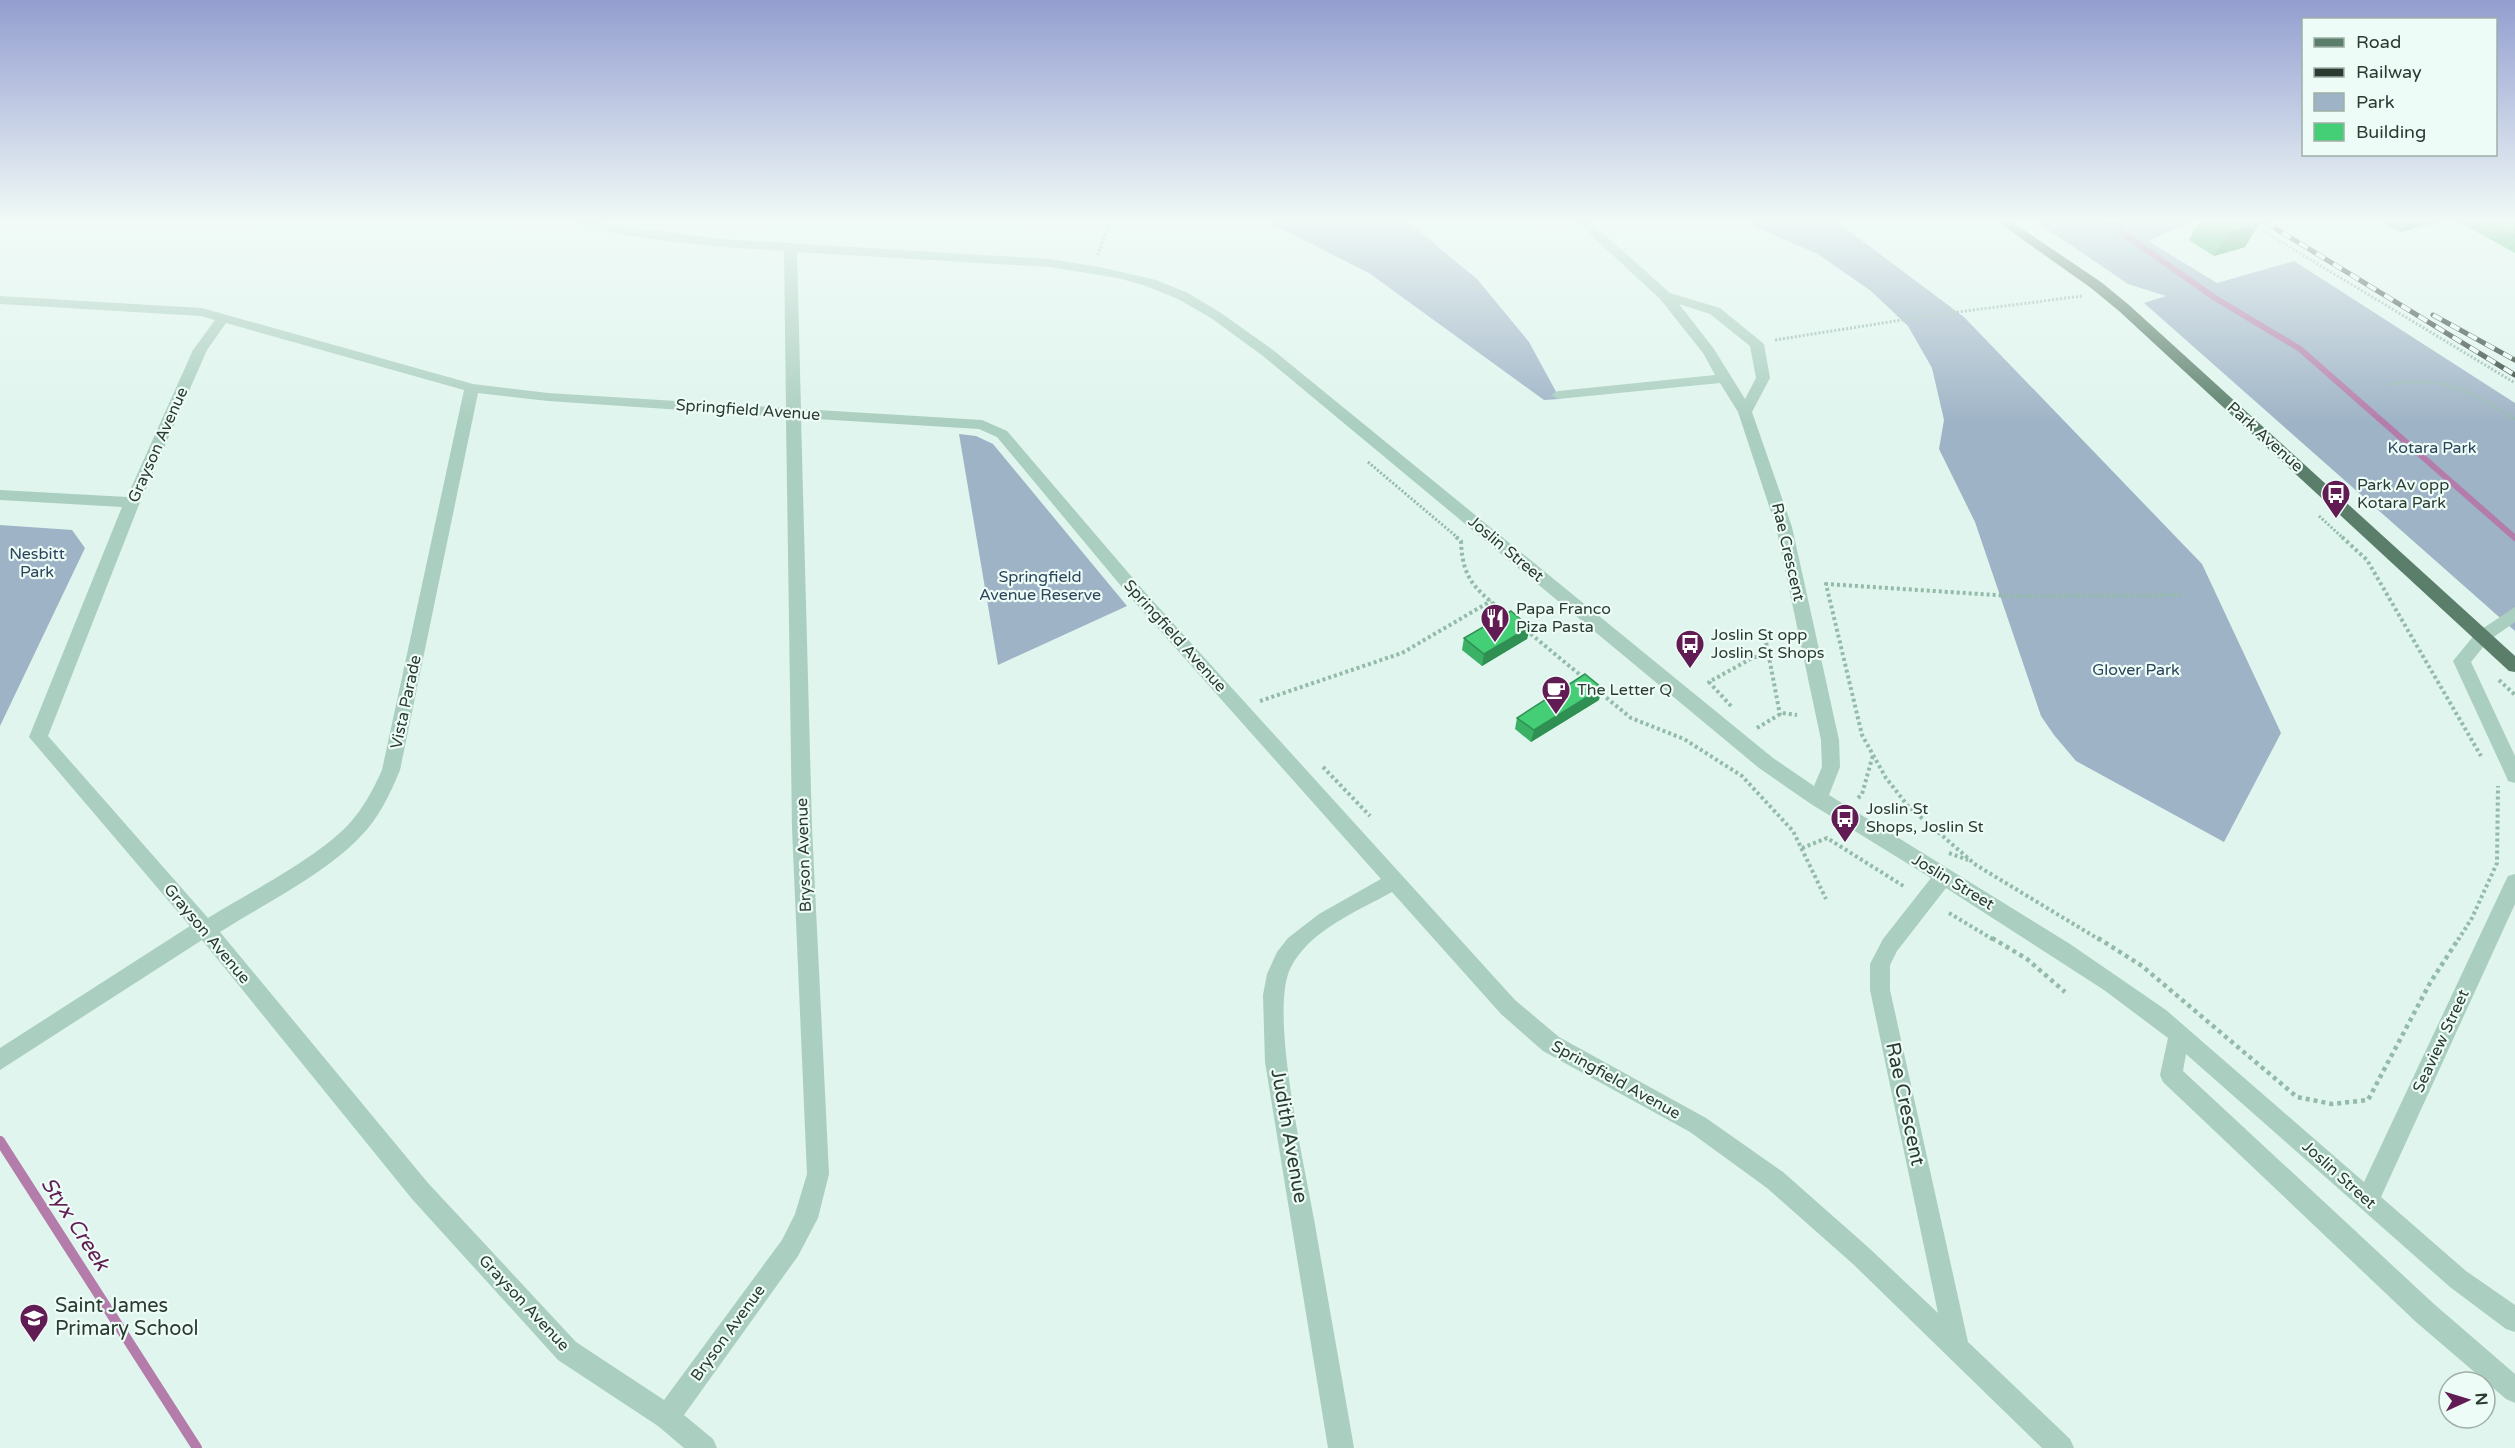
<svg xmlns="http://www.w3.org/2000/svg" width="2515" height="1448" font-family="'Varela Round',sans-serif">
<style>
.green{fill:#9eb3c6}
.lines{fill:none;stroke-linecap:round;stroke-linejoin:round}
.stream-far1{stroke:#b47cab;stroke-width:6}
.stream{stroke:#b47cab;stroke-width:10}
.path-far2{stroke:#94baa9;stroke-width:3;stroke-dasharray:2 2;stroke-linecap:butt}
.path-far1{stroke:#94baa9;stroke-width:4;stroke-dasharray:3 3;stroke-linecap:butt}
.path{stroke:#94baa9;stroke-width:4.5;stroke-dasharray:4 4;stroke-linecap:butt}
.minor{fill:#aacebf;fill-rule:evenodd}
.major{fill:#5a7e6a;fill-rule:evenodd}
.rail-casing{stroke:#2a3b31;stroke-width:5}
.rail{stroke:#edfcf6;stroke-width:4;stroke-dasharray:10;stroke-linecap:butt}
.wall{fill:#3ab165}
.shaded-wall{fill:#309053}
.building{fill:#44ce76;stroke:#309053;stroke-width:1.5}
.labels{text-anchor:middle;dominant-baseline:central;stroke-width:4.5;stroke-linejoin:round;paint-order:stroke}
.street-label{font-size:16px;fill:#2a3b31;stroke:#edfcf6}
.park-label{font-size:16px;fill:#2b445c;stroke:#edfcf6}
.poi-label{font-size:16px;fill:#2a3b31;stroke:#edfcf6;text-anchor:start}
.near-street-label{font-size:20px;fill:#2a3b31;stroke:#edfcf6}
.near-poi-label{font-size:20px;fill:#2a3b31;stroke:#edfcf6;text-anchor:start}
.near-water-label{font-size:21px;font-style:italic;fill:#611c54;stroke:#edfcf6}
</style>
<rect width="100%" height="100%" fill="#dff5ed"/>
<path class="green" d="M1268,222H1408L1477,279L1529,342L1560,399L1544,400L1369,273Z
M1750,222H1837L1964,317L2202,564L2281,733L2224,842L2076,761L2054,735L2041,716L1975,522L1939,449L1944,420L1932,368L1908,326L1871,291L1818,254L1758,228Z
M2037,222H2190L2148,241L2217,283L2294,261L2515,403V631L2144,303L2166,296L2128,284Z
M959,434L976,436L993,444L1127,606L998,665Z
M0,525L72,530L85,548L0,726Z"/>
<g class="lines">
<path class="stream-far1" d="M2107,222L2215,298L2300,349L2515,538"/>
<path class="stream" d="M0,1141L197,1448"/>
<path class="path-far2" d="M1979,222L1988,228
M2248,222L2515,383
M1098,255L1110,222
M1775,340L1927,316L2082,296
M2386,385C2440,374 2470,391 2515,419
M1368,462L1458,538
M2319,516L2343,538"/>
<path class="path-far1" d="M1456,537L1461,541C1462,582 1479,592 1509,616
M2342,537L2367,560L2481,756
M1526,630L1585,679
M1765,637L1769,657
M2499,680L2515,695
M1597,690L1631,718L1684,739L1742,776L1793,831L1826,899
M1260,701L1402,653L1491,601
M1731,706L1709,682L1754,657H1769L1780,715
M1757,728L1782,713L1797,715
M1323,767L1370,816
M1858,798L1862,794L1873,755
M1802,848L1827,838L1905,887
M1949,853L1968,860
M1949,913L1994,940
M2100,940L1976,865L1908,806L1886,778L1862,735L1826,584L2011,596L2184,595
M2458,940L2472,918L2497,863L2498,786"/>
<path class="path" d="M1992,938L2027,959L2065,992
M2098,938L2142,966L2297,1097L2332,1104L2368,1100L2430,983L2459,938"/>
<path class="minor" d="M575,222H595L719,239L1049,259L1100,267L1156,280L1188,293L1221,313L1273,350L1773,758L1814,786L1822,767L1821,740L1776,527L1738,412L1720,383L1558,399L1551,395L1558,391L1715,375L1703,353L1660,299L1577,222H1590L1670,293L1720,308L1764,344L1770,378L1752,412L1792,527L1839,740L1840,767L1829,795L2070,944L2166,1010L2364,1182L2505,882L2508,876L2515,874V904L2381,1197L2466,1271L2515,1305V1332L2506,1329L2450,1287L2186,1054L2183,1071L2434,1304L2515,1374V1403L2506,1399L2416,1322L2163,1082L2160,1075L2168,1038L2104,990L1946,888L1897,951L1890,965V990L1968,1342L2070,1439L2074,1448H2042L1853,1264L1767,1188L1690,1132L1543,1051L1501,1014L1392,892C1358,911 1310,930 1291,967C1268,1010 1305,1166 1314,1219C1327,1295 1341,1372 1354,1448H1328L1265,1062L1263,995L1267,974L1277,952L1288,938L1319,914L1381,879L1131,598L997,437L979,429L801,418L812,828L829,1174L818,1218L798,1256L684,1415L713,1439L717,1448H684L658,1426L558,1360L412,1199L202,940L0,1070V1048L190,926L29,737L122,507L0,500V490L127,497L193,350L215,320L201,316L0,304V296L202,308L473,384L548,393L786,408L784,251C715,247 644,241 577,225ZM797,252L1049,267L1118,278L1146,286L1178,299L1211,318L1263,356L1759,768L1811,804L1931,878L1883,939L1870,964V990L1938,1313L1869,1248L1783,1172L1706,1118L1559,1037L1515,1000L1143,590L1007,431L982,420L801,409ZM1679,304L1710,314L1750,346L1756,378L1745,399L1714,349ZM226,323L464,390L382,770C373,790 363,809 348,825C314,860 250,892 208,918L48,736L140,502L207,350ZM478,393L548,401L786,417L792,828L807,1174L795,1214L782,1240L664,1400L576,1342L428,1183L220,932C264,904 325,874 360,837C379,818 390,794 400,770Z
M2515,607V622L2488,641L2471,662L2515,756V783L2508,781L2506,776L2453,661L2476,633Z"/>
<path class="major" d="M1998,222H2012L2101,282L2129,305L2515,656V672L2509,671L2119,311L2091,288Z"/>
<g class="rail-casing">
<path id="rail" d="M2265,222L2515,375
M2433,315L2515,360"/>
</g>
<use href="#rail" class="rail"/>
</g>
<path class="wall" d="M2199,222H2255L2259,224L2245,247L2214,256L2189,240Z
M2382,222H2439L2400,232Z
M2459,222H2515V253Z
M1530,627L1527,639L1482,666L1462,650L1464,638Z
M1599,700L1531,742L1515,729L1517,718Z"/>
<path class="shaded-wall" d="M2408,222H2439L2400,232Z
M2259,224L2245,247L2214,256L2228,232Z
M1530,627L1527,639L1482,666L1484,654Z
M1602,688L1599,700L1531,742L1534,730Z"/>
<path class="building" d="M2210,222H2255L2259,224L2228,232Z
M2488,222H2515V237Z
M1511,611L1530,627L1484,654L1464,638Z
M1585,674L1602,688L1534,730L1517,718Z"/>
<linearGradient id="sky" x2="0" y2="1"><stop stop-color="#939ed0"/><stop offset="0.52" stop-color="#f1faf7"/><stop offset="1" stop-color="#f1faf7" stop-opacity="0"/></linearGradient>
<rect width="2515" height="424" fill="url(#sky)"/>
<defs>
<g id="bus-pin" transform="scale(1.5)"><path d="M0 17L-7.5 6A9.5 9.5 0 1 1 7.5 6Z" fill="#611c54" stroke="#edfcf6"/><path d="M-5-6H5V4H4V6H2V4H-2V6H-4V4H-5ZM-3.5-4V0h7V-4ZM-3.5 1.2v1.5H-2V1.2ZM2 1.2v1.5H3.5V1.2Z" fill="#fff"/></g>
<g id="restaurant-pin" transform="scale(1.5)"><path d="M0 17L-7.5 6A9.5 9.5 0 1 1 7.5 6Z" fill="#611c54" stroke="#edfcf6"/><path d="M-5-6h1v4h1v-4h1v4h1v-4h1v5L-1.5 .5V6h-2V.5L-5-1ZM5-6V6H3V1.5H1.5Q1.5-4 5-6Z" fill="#fff"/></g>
<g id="cafe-pin" transform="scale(1.5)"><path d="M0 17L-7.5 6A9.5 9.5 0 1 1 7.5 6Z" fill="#611c54" stroke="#edfcf6"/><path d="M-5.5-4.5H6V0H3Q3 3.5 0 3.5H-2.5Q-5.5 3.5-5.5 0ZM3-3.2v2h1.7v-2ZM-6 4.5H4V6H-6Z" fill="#fff"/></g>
<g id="school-pin" transform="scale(1.5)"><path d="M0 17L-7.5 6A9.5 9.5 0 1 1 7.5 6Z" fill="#611c54" stroke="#edfcf6"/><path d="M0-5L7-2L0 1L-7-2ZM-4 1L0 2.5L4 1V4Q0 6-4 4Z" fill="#fff"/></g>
</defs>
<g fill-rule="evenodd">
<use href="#bus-pin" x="2336" y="494"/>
<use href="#restaurant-pin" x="1495" y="618"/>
<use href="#bus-pin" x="1690" y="644"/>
<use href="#cafe-pin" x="1556" y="690"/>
<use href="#bus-pin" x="1845" y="818"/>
<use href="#school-pin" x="34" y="1318"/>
</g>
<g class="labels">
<g class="street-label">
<text transform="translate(748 410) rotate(4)">Springfield Avenue</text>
<text transform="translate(2265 437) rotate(42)">Park Avenue</text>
<text transform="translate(158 445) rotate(-66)">Grayson Avenue</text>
<text transform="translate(1506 549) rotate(40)">Joslin Street</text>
<text transform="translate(1788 552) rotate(77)">Rae Crescent</text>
<text transform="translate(1175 636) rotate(48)">Springfield Avenue</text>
<text transform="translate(406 702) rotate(-78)">Vista Parade</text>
<text transform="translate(804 855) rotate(-92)">Bryson Avenue</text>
<text transform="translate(1953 882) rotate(31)">Joslin Street</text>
<text transform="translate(207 934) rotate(50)">Grayson Avenue</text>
<text transform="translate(2441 1041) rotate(-65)">Seaview Street</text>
<text transform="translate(1616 1080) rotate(29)">Springfield Avenue</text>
<text transform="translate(2339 1175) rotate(42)">Joslin Street</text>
<text transform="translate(524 1303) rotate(47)">Grayson Avenue</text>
<text transform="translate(728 1333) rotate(-54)">Bryson Avenue</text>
</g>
<g class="park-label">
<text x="2432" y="448">Kotara Park</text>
<text x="37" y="554">Nesbitt<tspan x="37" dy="18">Park</tspan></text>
<text x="1040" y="577">Springfield<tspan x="1040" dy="18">Avenue Reserve</tspan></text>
<text x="2136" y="670">Glover Park</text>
</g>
<g class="poi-label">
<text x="2357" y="485">Park Av opp<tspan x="2357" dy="18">Kotara Park</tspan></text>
<text x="1516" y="609">Papa Franco<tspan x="1516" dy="18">Piza Pasta</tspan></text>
<text x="1711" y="635">Joslin St opp<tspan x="1711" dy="18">Joslin St Shops</tspan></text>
<text x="1577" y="690">The Letter Q</text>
<text x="1866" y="809">Joslin St<tspan x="1866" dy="18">Shops, Joslin St</tspan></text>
</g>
<g class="near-street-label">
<text transform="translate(1905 1104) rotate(78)">Rae Crescent</text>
<text transform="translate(1289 1136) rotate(80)">Judith Avenue</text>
</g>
<g class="near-poi-label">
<text x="55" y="1306">Saint James<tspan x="55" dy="23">Primary School</tspan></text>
</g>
<g class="near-water-label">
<text transform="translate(75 1224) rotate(57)">Styx Creek</text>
</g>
</g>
<rect x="2302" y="18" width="195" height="138" fill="#edfcf6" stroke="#9fafa7" stroke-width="1.5"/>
<rect x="2314" y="38" width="30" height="9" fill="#5a7e6a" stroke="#9fafa7" stroke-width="1.5"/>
<text x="2356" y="48" font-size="18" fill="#2a3b31">Road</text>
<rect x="2314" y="68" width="30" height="9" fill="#2a3b31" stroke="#9fafa7" stroke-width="1.5"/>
<text x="2356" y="78" font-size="18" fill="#2a3b31">Railway</text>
<rect x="2314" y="93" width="30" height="18" fill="#9eb3c6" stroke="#9fafa7" stroke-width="1.5"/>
<text x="2356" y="108" font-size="18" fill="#2a3b31">Park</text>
<rect x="2314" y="123" width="30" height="18" fill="#44ce76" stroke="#9fafa7" stroke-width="1.5"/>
<text x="2356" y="138" font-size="18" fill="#2a3b31">Building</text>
<g transform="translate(2467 1400) rotate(86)"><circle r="28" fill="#edfcf6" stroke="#9fafa7" stroke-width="1.5"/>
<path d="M0-4.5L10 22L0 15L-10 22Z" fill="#611c54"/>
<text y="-9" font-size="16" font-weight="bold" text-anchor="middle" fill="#2a3b31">N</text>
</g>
</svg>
